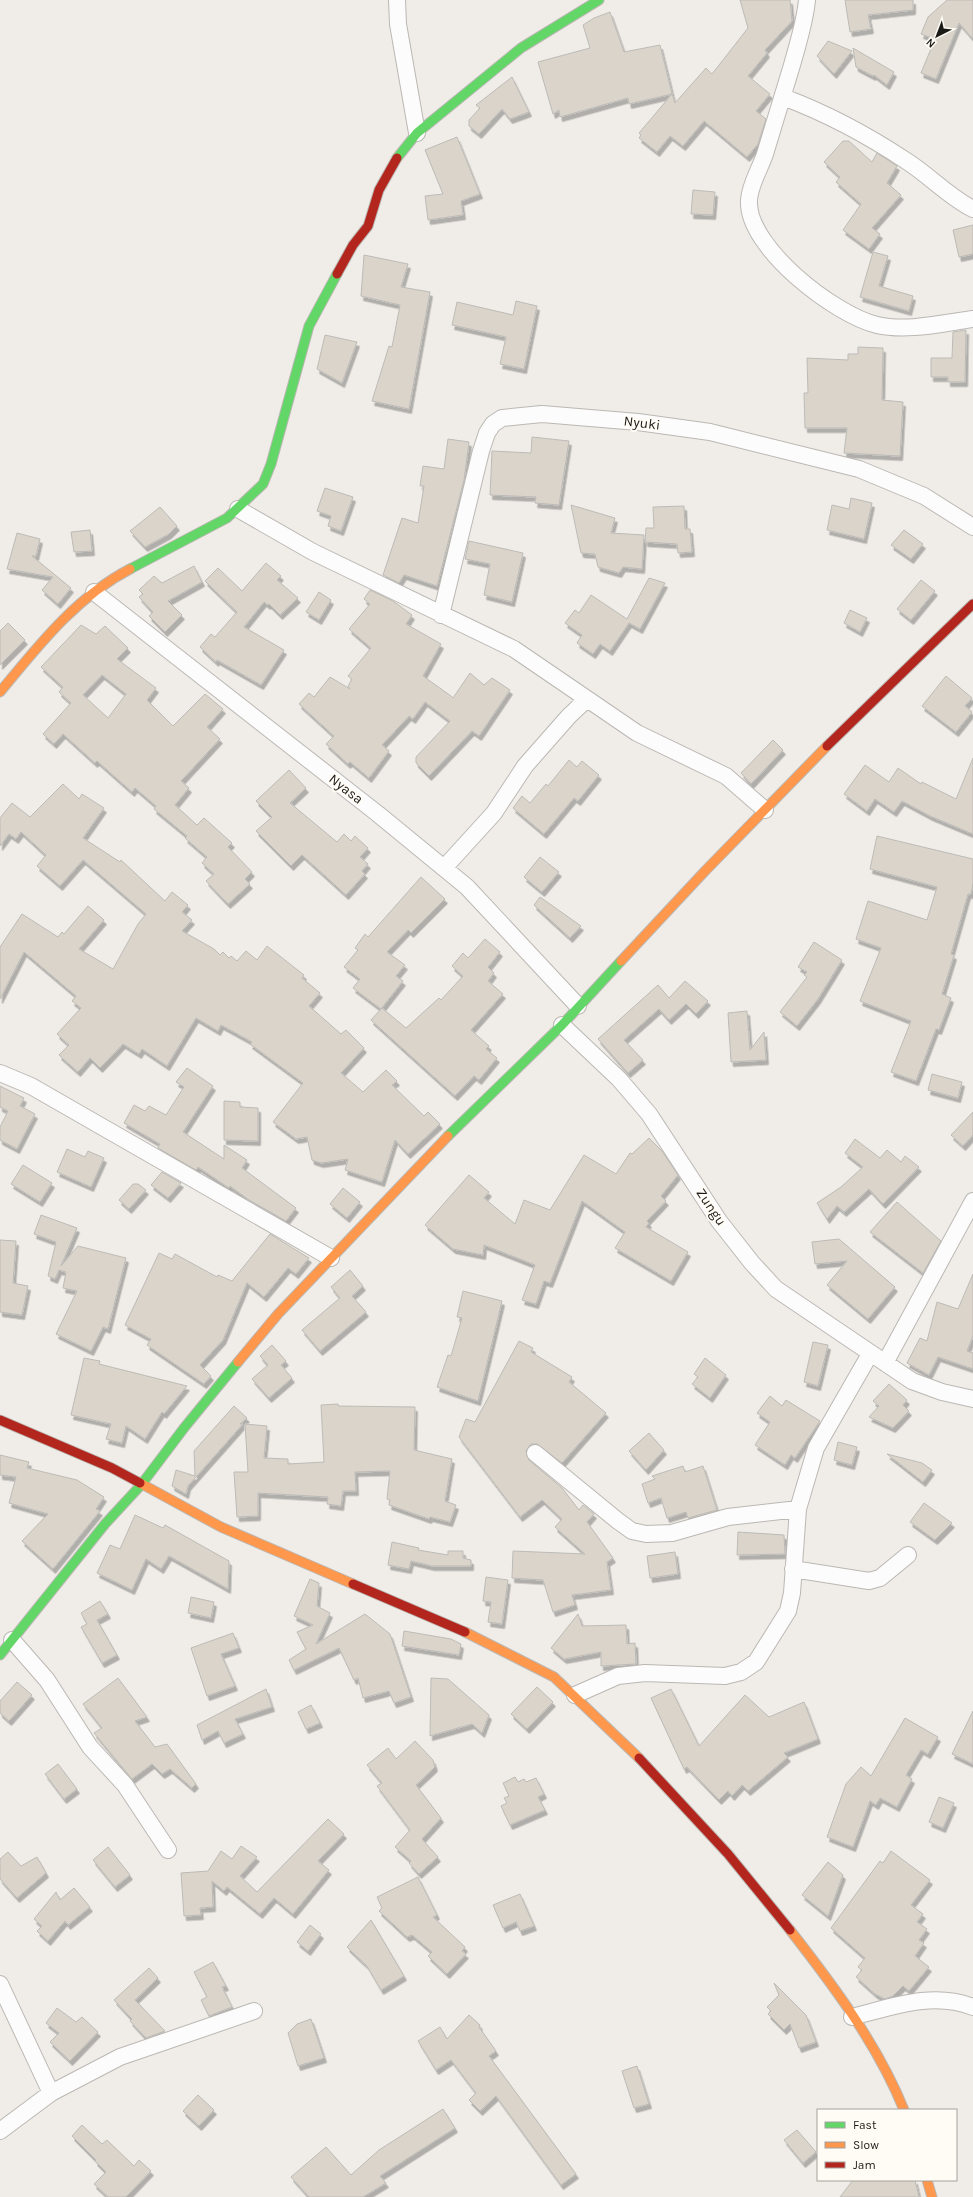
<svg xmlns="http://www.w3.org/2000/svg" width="973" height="2197" font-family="Karla,sans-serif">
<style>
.building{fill:#dad4ca;stroke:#bdbbb7;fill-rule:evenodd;filter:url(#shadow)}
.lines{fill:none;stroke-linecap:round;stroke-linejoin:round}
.street-casing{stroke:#bbb8b4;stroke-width:18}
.fast-casing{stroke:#bbb8b4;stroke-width:11}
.slow-casing{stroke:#bbb8b4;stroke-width:11}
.jam-casing{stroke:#bbb8b4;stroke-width:11}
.street{stroke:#fdfcfc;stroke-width:16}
.fast{stroke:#63d668;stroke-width:9}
.slow{stroke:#ff974d;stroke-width:9}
.jam{stroke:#b3261e;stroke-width:9}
.labels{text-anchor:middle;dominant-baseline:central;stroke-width:4;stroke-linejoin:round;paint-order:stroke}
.street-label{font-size:14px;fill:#1c1a17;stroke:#fffcf6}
</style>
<defs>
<filter id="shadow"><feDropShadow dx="2.5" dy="4.5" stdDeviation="0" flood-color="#0004"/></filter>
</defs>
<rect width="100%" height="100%" fill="#f0ede8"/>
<path class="building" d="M740,0H790L792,21L765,50L767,53L748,76L770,94L756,111L766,119L758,144L747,157L704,121L683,146L670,136L657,152L639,138L641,135L639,133L672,94L675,103L706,68L712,74L748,28Z
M845,0H913V10L868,15L871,29L850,32Z
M947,0H973V39L959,23L936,79L921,73L935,39L921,34L928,17Z
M610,12L624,52L660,45L672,94L629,104L628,98L560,117L559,110L553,114L538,62L590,48L583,25L594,18Z
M828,41L852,51L834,74L817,56Z
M853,48L894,72L887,85L874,75L873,76L856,67Z
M512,77L529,112L510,119L502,109L479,134L469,126V120L480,108L476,105Z
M457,137L480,194L461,201L463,215L428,220L425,196L443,194L425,150Z
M843,141H849L872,162L877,153L897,166L887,183L901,195L872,228L880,234L869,249L843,230L861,204L836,182L840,177L824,162Z
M693,190L715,192L713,215L691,214Z
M973,225V254L959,257L953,230Z
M873,252L888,256L879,286L913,296L909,311L860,297Z
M364,255L408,264L401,287L430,292L409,409L372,401L389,346L392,347L400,305L361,296Z
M516,301L537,306L524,369L500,364L506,337L452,325L457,302L513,315Z
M966,330L965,382H948V377H931V358H952L953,332Z
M325,335L357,342L342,383L317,369Z
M858,347L883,348L882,400L903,402L900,456L844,453L847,428H805L804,393H808L807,358L848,360V354H858Z
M532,437L569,441L559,505L535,503L536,497L490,495L492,451L531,453Z
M448,439L469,442L464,480L437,586L404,575L399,583L383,575L402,518L418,523L424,486H420L423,466L444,469Z
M325,488L353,497L341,531L328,526L331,516L317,511Z
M851,498L872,503L864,539L827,530L832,505L849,509Z
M571,505L615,518L611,533L644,535L642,569L623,567L619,573L598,567L595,554L581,553Z
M684,506L685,529H690L692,552L678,553L677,544L645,542L646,528H654L653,507Z
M160,507L177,526L169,534L145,547L130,531Z
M90,530L92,551L74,552L71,532Z
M904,530L923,544L911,559L891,545Z
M17,533L40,539L36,556H32L71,588L58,604L42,590L53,577L7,569Z
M469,541L523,553L512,602L484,595L490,564L465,559Z
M266,563L281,576L277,580L298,598L280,615L269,604L268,605L264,602L244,627L284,650L261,685L217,660L216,662L200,647L211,634L215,637L237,612L205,581L218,568L242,591Z
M194,566L202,582L168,601L182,615L165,632L149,616L153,612L139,597L143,594L139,590L154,576L162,583Z
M649,578L665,583L640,629L629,623L610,651L600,644L593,654L577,643L582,635L565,623L575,610L579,613L591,595L627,619Z
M921,580L935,591L911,620L897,609Z
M370,590L393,601L412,615L406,624L441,644L423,676L451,696L453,698L470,673L484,685L492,678L510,690L479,736L472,731L429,776L416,763V757L450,721L425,702L413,719L409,716L382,745L389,751L369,778L350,762L348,764L326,744L334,736L299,704L309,693L314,697L330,677L350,689L348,686L352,679L348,676L371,648L349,629L370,604L364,599Z
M319,592L331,600L319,620L306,612Z
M850,610L867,618L860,632L844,623Z
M8,623L25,640L0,665V631Z
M81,625L96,634L105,626L128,648L117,659L156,688L147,700L173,726L205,694L223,709L207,727L220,739L181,781L189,788L175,805L197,825L204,818L232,843L228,847L252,872L245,879L250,884L228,904L206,881L214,874L202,863L207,857L185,838L187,836L154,809L156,806L135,788L132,792L97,761L95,763L63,734L54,744L43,734L71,703L59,692L63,687L41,667ZM102,675L126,694L108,718L83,695Z
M946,676L972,698L965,706L972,712L956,732L922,706Z
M773,740L783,750L751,784L741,773Z
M973,758V834L930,816L902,801L894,812L875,799L867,811L844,794L865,765L889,782L898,768L921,784L922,782L956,799Z
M569,760L577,767L582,761L599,775L578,801L574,798L544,834L513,808L522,796L530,803L546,784L548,786Z
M289,770L306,788L290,803L337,842L344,834L351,841L355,836L368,848L360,857L368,864L362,871L365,874L346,895L302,855L291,866L256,831L272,817L256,801Z
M63,784L79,799L82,794L104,808L83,838L120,862L121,860L165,901L172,892L188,905L182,912L192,920L182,931L214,949L220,955L223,952L229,958L231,956L237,961L246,951L257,960L267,946L304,975L302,978L320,993L309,1006L341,1034L346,1030L364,1048L341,1073L363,1092L386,1070L397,1081L392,1085L424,1116L428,1112L440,1124L408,1154L395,1140L382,1182L345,1170L348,1159L321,1163L312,1160L307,1137L296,1139L273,1122L303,1083L250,1044L252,1042L221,1025L218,1031L196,1018L167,1066L142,1049L139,1054L123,1044L100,1068L90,1058L78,1072L59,1055L69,1045L57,1034L81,1008L72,1001L76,996L24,952L0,999V947L22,914L58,937L62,932L64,934L88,906L104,920L79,949L113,969L138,924L146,914L83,860L60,886L37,866L46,855L21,832L16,839L9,834L0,846V818L12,803L30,817Z
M877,836L973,859V883L971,894H968L951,954L954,955L942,994L951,998L939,1030L936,1029L916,1081L891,1072L911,1021L860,1001L881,948L856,939L868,901L927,920L937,887L870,869Z
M540,857L559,872L542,892L524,877Z
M421,877L445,899L411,933L408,930L387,952L405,965L396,976L403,981L381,1009L382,1008L406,1028L439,998L441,1000L463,976L452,966L463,953L468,958L485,939L500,952L488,967L494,973L488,981L503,994L471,1030L489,1046L486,1049L497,1058L479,1080L474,1076L455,1096L371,1020L381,1009L353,988L360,979L344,967L358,950L355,948L365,934L368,937Z
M540,897L581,926L570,938L534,905Z
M814,942L842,960L818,999L797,1026L780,1012L807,977L804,975L807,972L798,967Z
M685,981L708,1001L696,1014L686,1004L669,1020L659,1009L624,1040L643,1060L628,1073L598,1039L658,985L669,998Z
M747,1011L750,1050L764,1032L766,1060L731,1062L728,1013Z
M187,1068L213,1086L183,1132L224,1159V1145L247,1160L242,1168L296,1208L286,1221L249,1200L230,1186L229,1188L198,1167L196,1170L158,1148L160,1144L124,1123L134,1105L145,1111L149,1106L166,1115L184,1087L176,1082Z
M932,1074L962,1082L958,1098L928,1090Z
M0,1086L24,1098L20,1106L35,1114L17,1149L0,1140V1127L8,1111L0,1107Z
M224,1101L240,1102V1107L258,1108V1141L224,1140Z
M973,1112V1135L963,1146L951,1135Z
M649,1138L662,1151L678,1175L661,1196L666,1201L647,1221L649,1223L646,1227L688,1252L671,1281L615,1248L625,1232L582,1201L550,1283L544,1281L536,1304L522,1300L535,1265L484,1245L483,1255L453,1249L425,1225L469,1175L489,1192L484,1198L515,1224L524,1200L550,1210L584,1155L616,1174L630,1153L632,1154Z
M855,1139L880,1158L887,1150L901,1162L905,1156L919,1167L883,1204L869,1189L844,1212L837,1206L827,1219L817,1203L841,1187L863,1167L845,1153Z
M67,1149L85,1157L88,1151L104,1158L91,1187L57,1172Z
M23,1165L52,1183L40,1202L11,1184Z
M162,1172L181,1183L168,1198L151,1185Z
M133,1184H138L146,1190L129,1209L119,1200Z
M343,1188L360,1202L347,1218L330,1204Z
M897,1202L941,1241L923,1273L870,1232Z
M41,1215L77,1228L61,1266L78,1246L126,1258L108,1329L103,1327L91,1351L56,1334L77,1291L63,1288L66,1272L59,1270L55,1279L48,1276L56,1242L34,1234Z
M270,1234L309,1258L296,1274L288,1268L264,1297L247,1283L223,1340L200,1365L211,1376L204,1384L147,1345L151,1339L125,1325L159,1253L172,1259L175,1254L217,1277L218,1275L232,1281Z
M839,1239L895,1287L868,1319L827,1285L847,1261L815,1264L812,1242Z
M0,1240L16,1241L13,1283L28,1286L22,1315L0,1312Z
M350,1270L363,1286L352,1296L366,1312L320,1351L302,1330L340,1298L331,1287Z
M973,1274V1336L967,1351L973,1353V1369L938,1357L929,1375L907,1363L920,1338L927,1341L937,1302L958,1309Z
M463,1291L502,1301L478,1401L437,1387L448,1355L451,1356L462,1318L457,1317Z
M519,1341L533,1348L531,1352L572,1377L569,1382L606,1413L562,1463L537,1444H531L526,1451L529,1460L562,1488L579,1510L583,1505L594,1514L587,1522L613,1558L607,1562L611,1590L572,1595L575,1605L553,1612L543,1580L512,1578L513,1551L585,1554L555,1527L562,1519L542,1500L520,1517L459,1437L466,1419L475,1422Z
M813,1342L828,1345L818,1386L804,1382Z
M272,1345L286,1361L281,1365L292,1378L269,1398L252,1379L268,1365L260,1356Z
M84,1358L100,1361L99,1364L187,1386L164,1414L162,1412L145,1439L126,1426L122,1443L106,1439L111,1424L71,1415Z
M705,1358L726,1375L710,1398L692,1384L698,1377L694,1374Z
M889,1384L907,1400L903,1405L909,1411L893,1428L869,1417L879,1406L873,1401Z
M770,1396L782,1406L786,1400L820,1421L795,1458L791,1455L785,1465L755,1445L770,1422L757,1413Z
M338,1404V1406L415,1407L414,1450L452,1459L445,1501L456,1505L450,1522L430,1517L429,1519L389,1505L390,1500L387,1499L390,1471L355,1472L356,1491H343L341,1506L327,1504L328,1497L258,1493V1516L237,1517L234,1472H248L245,1424L267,1426L264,1458L288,1459V1464L324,1462L321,1405Z
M234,1406L247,1418L240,1424H243L188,1486L186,1494L172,1486L176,1470L195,1476L194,1451Z
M649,1433L664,1450L646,1470L629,1451Z
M838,1442L857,1447L852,1465L834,1460Z
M887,1454L922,1463L932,1470L923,1482Z
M0,1455L29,1462L27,1468L77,1480L104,1497L96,1509L100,1511L53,1569L22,1541L48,1514L9,1503L16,1477L0,1475Z
M683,1466L685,1472L703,1466L717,1510L688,1518L686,1512L667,1518L661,1498L648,1503L642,1484L655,1479L652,1476Z
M924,1503L952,1523L935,1540L910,1522Z
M135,1515L163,1528L165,1525L229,1561L228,1589L169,1556L161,1569L146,1559L132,1590L97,1573L110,1545L120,1549Z
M738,1532L784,1535L785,1554L737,1555Z
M392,1542L419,1548L418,1550L448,1555V1551H463V1558L471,1560V1566H432L411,1561L409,1569L388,1565Z
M675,1552L678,1574L650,1578L647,1556Z
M486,1577L508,1580L502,1624L488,1622L491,1602L483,1601Z
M310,1579L319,1583L317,1606L330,1613L316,1644L365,1614L390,1634L411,1697L394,1703L389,1691L363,1698L358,1678L354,1680L339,1648L294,1670L289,1660L306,1649L297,1632L313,1625L294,1616Z
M191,1597L214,1602L211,1618L188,1613Z
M100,1601L108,1614L97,1620L117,1655L102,1663L81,1627L87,1624L81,1613Z
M578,1614L582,1626L626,1625L627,1644L635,1643L636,1664L601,1666V1652L564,1659L551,1648Z
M404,1631L451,1639L461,1644L459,1655L402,1646Z
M233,1633L239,1648L221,1654L235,1686L207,1696L191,1648Z
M118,1678L147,1717L135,1721L155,1747L167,1744L196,1784L192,1788L170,1769L162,1774L152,1764L132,1779L94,1733L102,1728L83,1704Z
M431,1678L448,1679L489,1715L482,1733L472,1724L430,1736Z
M17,1682L32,1695L9,1721L0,1713V1701Z
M537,1687L553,1702L527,1729L511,1714Z
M266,1689L272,1707L235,1719L243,1734L224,1743L218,1731L202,1740L197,1725Z
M671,1689L699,1746L745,1695L769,1717L804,1702L818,1739L784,1753L788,1757L748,1791L742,1785L732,1796L728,1791L719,1800L687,1767L684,1769L651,1698Z
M311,1705L320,1723L306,1729L298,1712Z
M973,1711V1764L952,1754Z
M905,1718L938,1737L928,1754L921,1750L906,1775L912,1779L897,1807L880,1798L876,1805L870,1801L853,1847L827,1837L846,1784L861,1767L871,1776Z
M415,1741L433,1760L435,1767L416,1785L441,1818L422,1839L438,1857L419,1874L409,1863L411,1861L395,1847L410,1830L377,1786L382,1783L367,1765L388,1748L396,1759Z
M58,1764L77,1789L64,1799L45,1774Z
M515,1777L518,1782L524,1779L526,1782L536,1778L544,1794L538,1797L545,1810L510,1825L501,1806L507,1803L504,1798L509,1796L503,1783Z
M939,1797L954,1803L943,1828L929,1822Z
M328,1819L344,1834L318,1861L329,1870L293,1914L274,1898L260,1914L227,1887L224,1891L212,1881L213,1907L200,1908L201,1915L184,1916L181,1873L208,1871L221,1851L232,1859L241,1846L257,1857L240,1876L257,1892Z
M108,1847L130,1875L115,1887L93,1860Z
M891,1851L930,1880L911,1905L923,1914L917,1922L927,1929L919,1940L924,1943L915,1956L929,1967L909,1991L903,1986L893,1996L885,1999L875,1994L856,1977L862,1970L858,1967L865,1958L831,1928L880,1861L883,1863Z
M8,1852L21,1866L37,1857L46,1873L17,1898L0,1879V1859Z
M828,1862L843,1875L828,1916L802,1895Z
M418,1877L437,1915L433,1917L465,1947L462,1951L466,1954L447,1974L428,1956L432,1952L412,1935L407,1937L379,1911L382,1908L377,1897Z
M74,1888L90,1907L68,1925L65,1921L48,1941L37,1931L42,1926L34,1919L56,1892L60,1900Z
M520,1894L534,1926L520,1931L516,1922L503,1928L493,1905Z
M371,1920L404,1976L381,1990L367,1966L347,1947Z
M310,1925L321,1934L308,1951L297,1942Z
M213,1962L226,1986L222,1987L232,2007L209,2016L201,2000L207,1997L194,1972Z
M149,1968L158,1978L135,2000L165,2031L146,2038L130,2021L132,2019L114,2000Z
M774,1983L806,2015L816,2042L799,2048L790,2024L784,2030L768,2014L771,2011L767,2007L779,1995Z
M57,2008L76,2022L82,2017L98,2032L70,2061L50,2042L59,2033L46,2023Z
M469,2015L480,2025L479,2027L496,2051L489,2056L576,2174L561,2185L496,2096L480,2111L469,2100L476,2093L451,2060L436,2070L418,2041L440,2027L447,2039Z
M311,2019L324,2058L298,2066L288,2033L297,2024Z
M637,2066L649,2104L634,2108L622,2071Z
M198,2095L214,2110L199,2126L183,2111Z
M443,2109L455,2128L380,2176L386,2183L363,2197H309L291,2177L326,2147L351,2175L379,2150Z
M82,2125L102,2144L107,2140L134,2166L139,2160L151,2171L126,2197H108L94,2184L106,2172L95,2161L96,2160L72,2136Z
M797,2130L816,2152L803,2163L784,2140Z
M853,2180H915L919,2197H840Z"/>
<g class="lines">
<g class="street-casing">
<path id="street" d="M397,0L398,24L417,133
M807,0C805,22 798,43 792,65C783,95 774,125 765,154C760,169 750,184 749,200C746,247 835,315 877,325C907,332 943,323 973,319
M783,97C826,113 869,136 908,162C931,177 949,197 973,209
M238,509L313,552L514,649L637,733L726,776L765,810
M94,592L378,814L467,887L578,1006
M441,615L481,451L487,433L493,424L502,418L542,414L638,422L710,432L859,469L924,496L973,527
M444,868L494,813L525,766L569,716L587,699
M562,1025L619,1079L649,1114L719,1221L752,1263L776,1289L912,1381L942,1392L973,1399
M0,1073L31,1086L331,1258
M885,1363L973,1201
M535,1453L618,1521L632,1531L646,1534L672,1533L728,1517L798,1509
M793,1569L869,1581L880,1578L908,1555
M12,1640L47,1680L90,1747L125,1785L168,1850
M575,1695L618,1676L645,1673L725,1676L741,1672L756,1662L788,1611L792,1593L798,1509L816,1448L870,1354
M0,1984L51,2093
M852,2017C892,2007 933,1991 973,2007
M0,2131L51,2093L120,2057L254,2011"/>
</g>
<g class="fast-casing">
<path id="fast" d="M397,158L417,133L521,48L599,0
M130,569L227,518L263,484L271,464L309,326L337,274
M448,1136L562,1025L621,961
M0,1655L105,1524L141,1485L184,1428L238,1362"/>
</g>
<g class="slow-casing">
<path id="slow" d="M0,692C38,646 76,597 130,569
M621,961L705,871L827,746
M238,1362L278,1314L448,1136
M140,1483L221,1527L353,1584
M465,1632L554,1677L639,1758
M790,1930C833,1985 878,2045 904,2110
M927,2180L932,2197"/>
</g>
<g class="jam-casing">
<path id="jam" d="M337,274L353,245L368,226L379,190L397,158
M827,746L973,604
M0,1420L112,1468L140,1483
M353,1584L465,1632
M639,1758L728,1854L790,1930"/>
</g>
<use href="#street" class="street"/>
<use href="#fast" class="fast"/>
<use href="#slow" class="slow"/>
<use href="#jam" class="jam"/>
</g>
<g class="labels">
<g class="street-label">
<text transform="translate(642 423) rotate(7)">Nyuki</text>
<text transform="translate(346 789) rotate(38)">Nyasa</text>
<text transform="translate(711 1207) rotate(56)">Zungu</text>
</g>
</g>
<rect x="817" y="2109" width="140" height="72" fill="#fffcf6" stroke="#a4a29d"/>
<rect x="825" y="2122" width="20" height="6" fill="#63d668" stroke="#a4a29d"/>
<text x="853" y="2129" font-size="12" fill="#1c1a17">Fast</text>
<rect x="825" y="2142" width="20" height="6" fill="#ff974d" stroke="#a4a29d"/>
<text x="853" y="2149" font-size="12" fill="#1c1a17">Slow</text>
<rect x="825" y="2162" width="20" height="6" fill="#b3261e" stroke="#a4a29d"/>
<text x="853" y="2169" font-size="12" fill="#1c1a17">Jam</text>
<g transform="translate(937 36) rotate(222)" stroke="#fffcf6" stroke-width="3" paint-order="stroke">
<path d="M0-3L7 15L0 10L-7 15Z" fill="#1c1a17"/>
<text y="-6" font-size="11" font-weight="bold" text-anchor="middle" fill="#1c1a17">N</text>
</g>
</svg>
